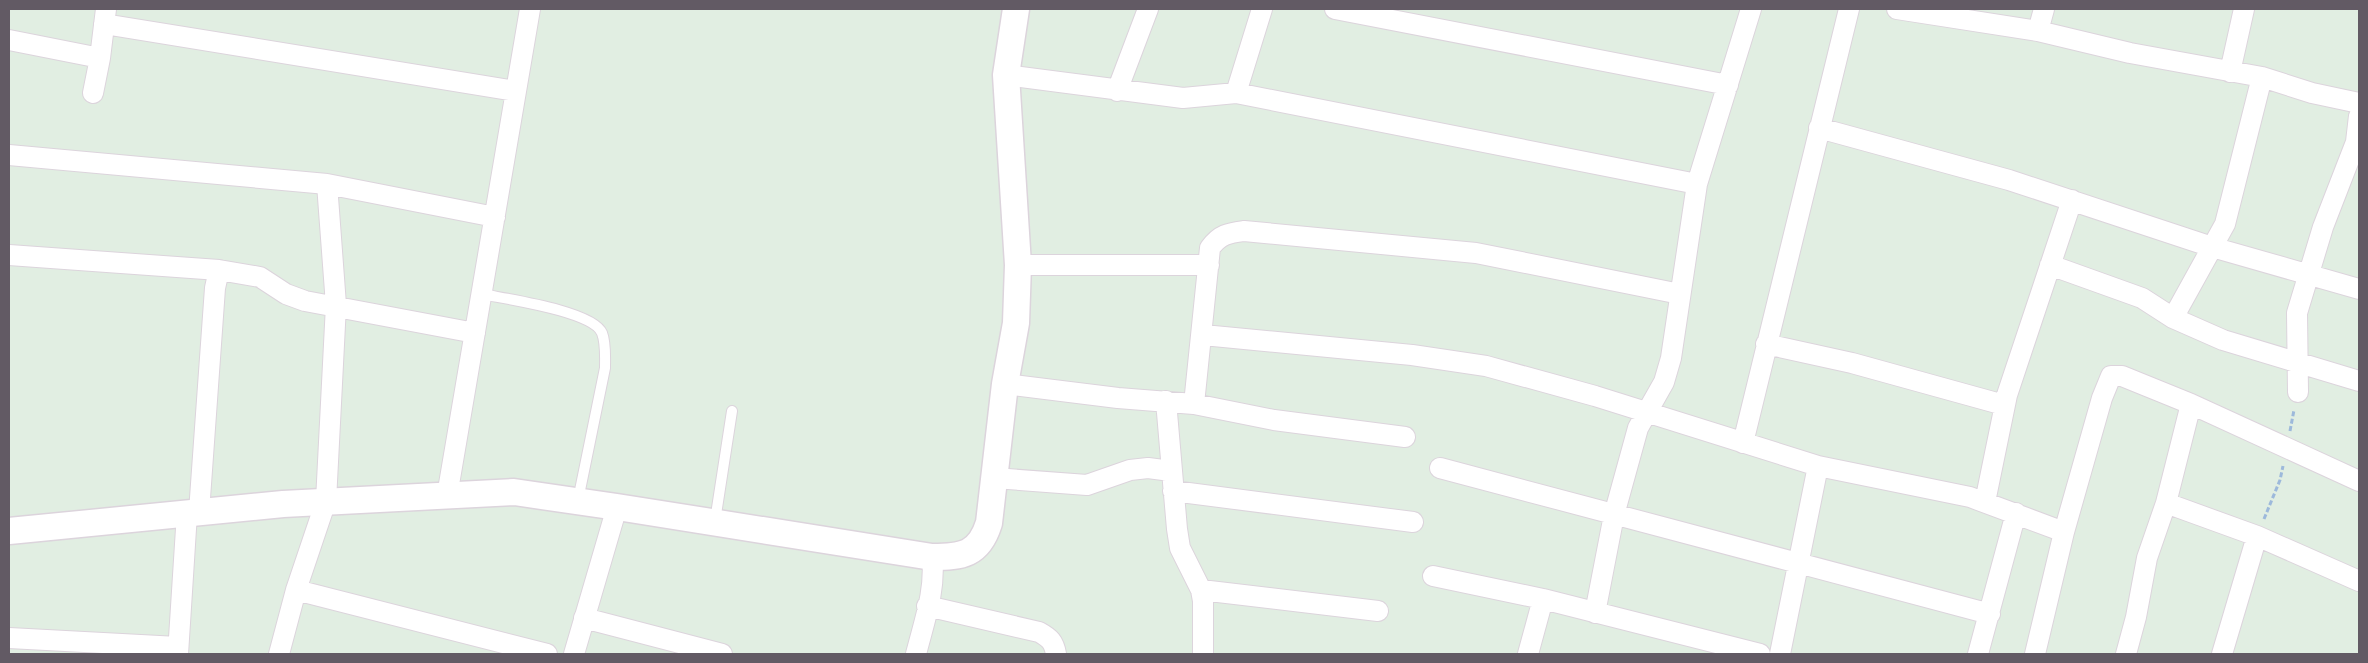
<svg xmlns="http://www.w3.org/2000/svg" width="2368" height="663" font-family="'PT Sans',sans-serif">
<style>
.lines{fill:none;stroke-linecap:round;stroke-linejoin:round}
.service-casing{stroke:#dcd4dc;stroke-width:12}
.minor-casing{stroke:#dcd4dc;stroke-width:22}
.tertiary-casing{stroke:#dcd4dc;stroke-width:29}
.path{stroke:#9db9db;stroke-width:3;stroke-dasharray:5 2.5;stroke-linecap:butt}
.service{stroke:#fff;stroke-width:10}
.minor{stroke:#fff;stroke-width:20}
.tertiary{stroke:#fff;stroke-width:26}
</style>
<rect width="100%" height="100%" fill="#e1eee2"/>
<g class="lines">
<g class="service-casing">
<path id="service" d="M482,294C506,299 593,311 602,333C606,343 605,356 605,368L578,500
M715,521L732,411"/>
</g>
<g class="minor-casing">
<path id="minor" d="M1335,9L1728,85
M1897,9L2038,31L2130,53L2262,77L2312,93L2359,103
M104,24L516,91
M2038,31L2044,9
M9,40L100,58L106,9
M2230,72L2244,9
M1006,75L1183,98L1236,93L1697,184L1751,9
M1117,91L1148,9
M93,93L100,58
M1236,93L1262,9
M1819,128L2009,180L2212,247L2359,289
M9,155L327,184L336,305L326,501L296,590L279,654
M327,184L495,217
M9,255L219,270L215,288L199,512
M1018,265H1209
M2050,265L2142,298L2173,318L2223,340L2359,381
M219,270L260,277L286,294L305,301L475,333
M2173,318L2225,224L2262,77
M1203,335L1412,355L1486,366L1595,396L1818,466L1970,497L2064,532
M1766,344L1852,363L2004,405
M1005,384L1118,398L1194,404L1274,420L1405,437
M2298,392L2297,313L2323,227L2356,142L2359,116
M1166,401L1177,529L1180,548L1201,590L1203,601V654
M1194,404L1210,248C1220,234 1229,233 1244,231L1476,253L1680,294
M1743,443L1849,9
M1440,468L1990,614
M994,478L1087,485L1130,470L1148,468L1171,471
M1173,491L1413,522
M447,496L530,9
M1985,502L2007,395L2072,200
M2166,503L2257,536L2359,581
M1433,576L1543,599L1760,654
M296,590L547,654
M1201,590L1378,611
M927,606L1039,632C1050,638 1054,642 1056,654
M1595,613L1614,515L1638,428L1664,382L1671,358L1697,184
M584,618L722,654
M9,638L178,647
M178,654L187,513
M574,654L617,507
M916,654C924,622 936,590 932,557
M1528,654L1543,599
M1780,654L1818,466
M1978,654L2016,513
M2035,654L2064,532L2102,398L2111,376H2122L2191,404L2359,481
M2126,654L2136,617L2147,558L2166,503L2191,404
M2222,654L2257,536"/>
</g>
<g class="tertiary-casing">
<path id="tertiary" d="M9,531L283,504L514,492L617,507L932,557C962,557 979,555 989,523L1005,384L1016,323L1018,265L1006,75L1016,9"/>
</g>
<path class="path" d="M2290,431L2294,410
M2264,519L2280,480L2283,466"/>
<use href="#service" class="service"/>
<use href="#minor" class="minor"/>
<use href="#tertiary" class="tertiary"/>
</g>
<rect width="2368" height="663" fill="none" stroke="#625a64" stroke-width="20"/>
</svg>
